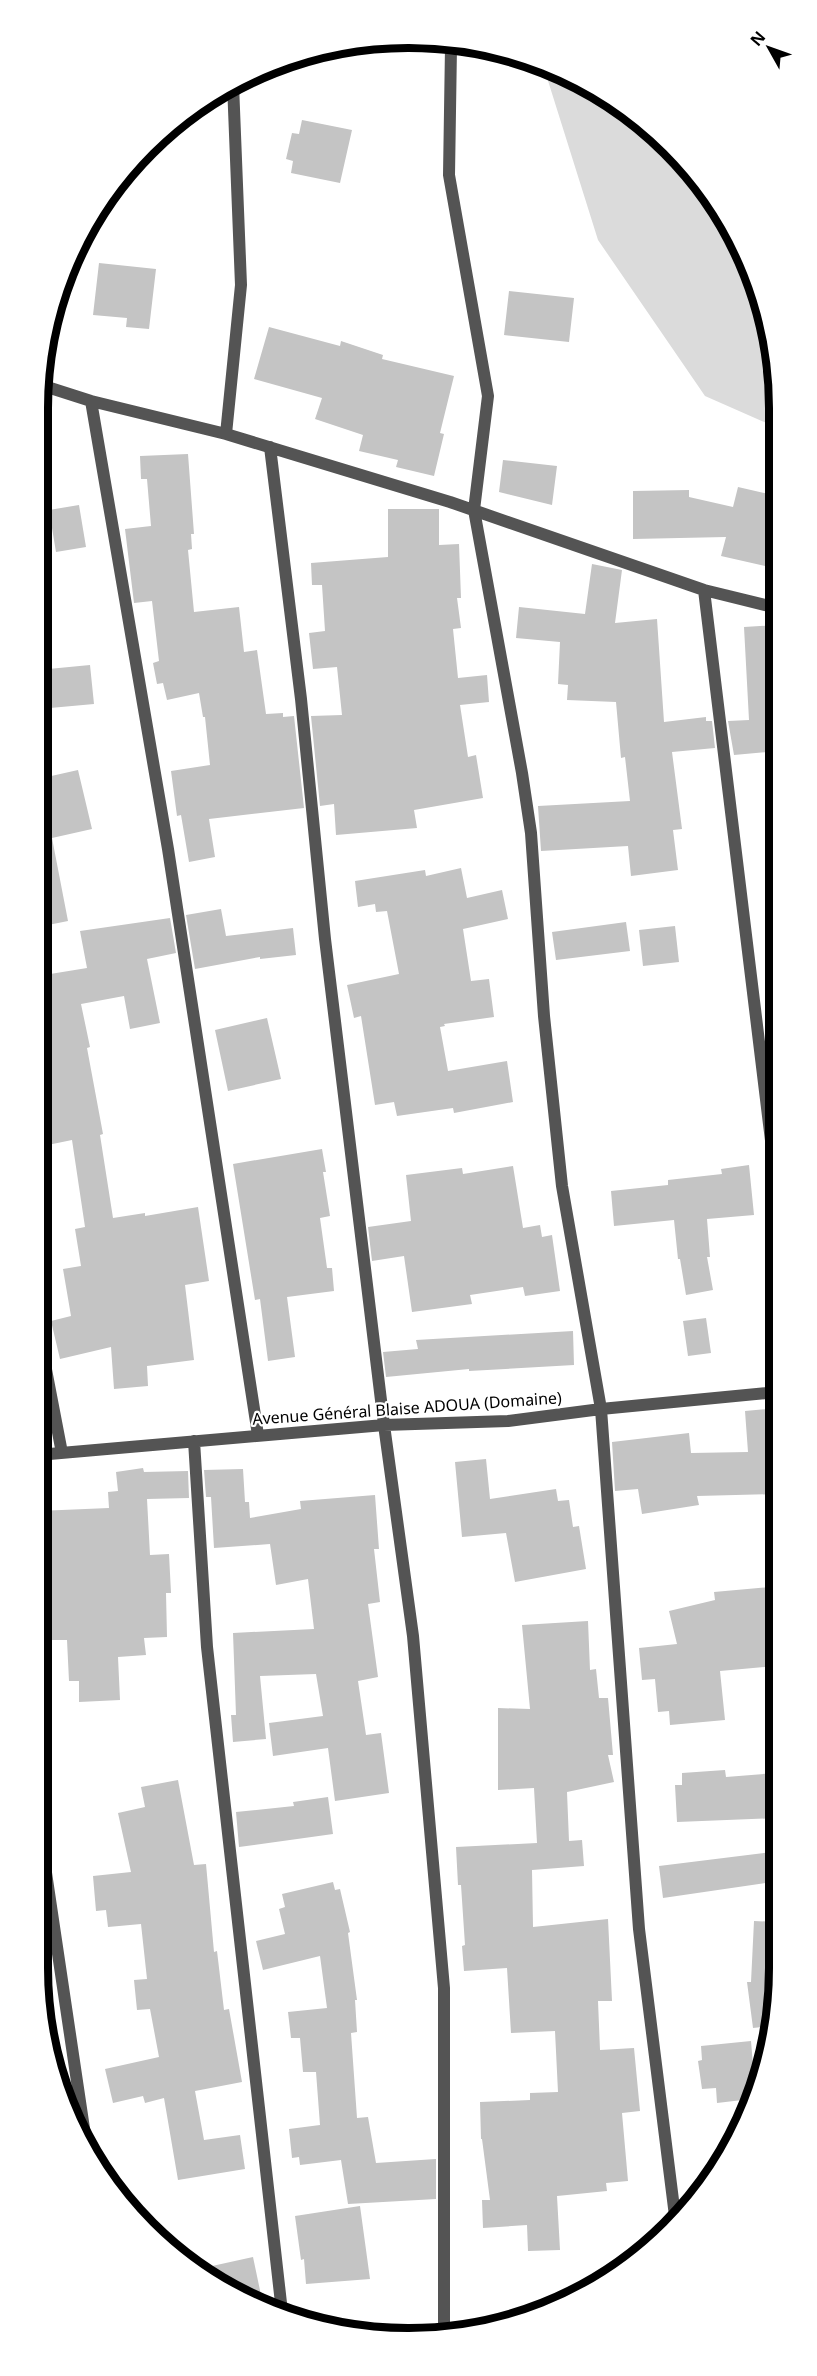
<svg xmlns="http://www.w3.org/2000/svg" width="817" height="2376" font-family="'Noto Sans',sans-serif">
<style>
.green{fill:#dbdbdb}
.building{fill:#c4c4c4}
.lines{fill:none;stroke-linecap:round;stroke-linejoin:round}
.street{stroke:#545454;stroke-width:12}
.labels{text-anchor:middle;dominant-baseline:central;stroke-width:4.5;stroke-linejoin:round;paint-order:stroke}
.street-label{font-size:16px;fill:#000;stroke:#fff}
.rim{fill:none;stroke:#000;stroke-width:8}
</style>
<rect width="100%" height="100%" fill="#fff"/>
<path class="green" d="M544,68L614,100L688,164L751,266L776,360V429L771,425L705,396L598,240Z"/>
<path class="building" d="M302,120L352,130L340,183L291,173L293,161L286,159L292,133L299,134Z
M99,263L156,269L149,329L126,327L127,318L93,315Z
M509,291L574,298L569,342L504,335Z
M269,327L340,346L341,341L383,355L382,359L454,376L440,433L444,434L434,476L396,467L398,460L359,451L363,435L315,419L322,398L254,379Z
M188,454L194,534H191L192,549L188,550L194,612L239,607L244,652L257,650L266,714L283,713V717L294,716L304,808L209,819L215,857L189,862L181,815L177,816L171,771L210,765L205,717H203L199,693L167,700L163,683L157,684L153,663L159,661L152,601L134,603L125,529L151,526L147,479H141L140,456Z
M503,460L557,466L552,505L499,492Z
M738,487L777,496V518L765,566L721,556L726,537L633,539V491L689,490V497L733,507Z
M79,505L86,547L56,552L49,510Z
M388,509H439V545L459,544L461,598H457L461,628L453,629L458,678L487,675L489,702L460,705L468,757L476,755L483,798L414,810L417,828L336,835L334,804L320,806L311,716L342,715L337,667L313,669L309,633L325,631L322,585H312L311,563L388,557Z
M592,564L622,570L615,623L657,619L664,722L706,717V721H712L715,748L672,752L682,829L673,830L678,870L631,876L628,846L541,851L538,806L630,801L625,757L621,758L616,702L567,700L568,685L558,684L560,642L516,638L519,607L585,614Z
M777,625V751L734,755L728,721L749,720L744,627Z
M90,665L94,704L39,709L38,670Z
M78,770L92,829L52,838L68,921L38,927V779Z
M461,868L467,898L502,890L508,919L463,929L471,981L489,979L494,1017L444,1024L445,1026L440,1027L448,1071L507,1061L513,1102L454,1113L453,1108L397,1116L394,1102L375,1105L361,1016L354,1018L347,985L399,974L387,911L376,912L375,904L358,907L355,881L425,870L426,876Z
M221,909L226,936L293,928L296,955L260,959V957L195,969L186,915Z
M170,918L176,953L147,959L160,1023L130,1029L124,996L81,1004L90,1047L87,1048L103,1134L100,1135L113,1218L145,1213V1216L198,1207L209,1281L185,1285L194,1360L147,1366L148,1386L114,1389L111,1347L60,1359L51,1321L71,1316L63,1269L81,1266L75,1229L85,1227L72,1140L38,1147V976L87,968L80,931Z
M626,922L630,951L556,960L552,932Z
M675,926L679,962L643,966L639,930Z
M267,1018L281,1079L228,1091L215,1030Z
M322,1149L326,1172H323L330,1216L320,1218L327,1268H332L334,1291L287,1297L295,1357L268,1361L260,1299L255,1300L233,1164Z
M749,1165L754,1215L707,1219L710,1257H707L713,1290L686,1295L680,1259H678L674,1220L614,1226L611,1191L668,1185V1180L722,1174L721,1169Z
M513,1166L523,1228L540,1225L542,1237L552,1235L560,1291L525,1296L523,1287L470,1295L472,1304L412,1312L404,1256L372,1261L368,1227L411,1221L406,1175L462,1168L463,1174Z
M706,1318L711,1353L688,1356L683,1321Z
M573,1331L574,1365L469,1371V1369L386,1377L383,1352L418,1349L416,1340Z
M778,1408L779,1494L697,1496L699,1505L642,1514L638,1489L615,1491L612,1442L689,1433L691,1453L748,1452L745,1411Z
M486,1459L490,1499L556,1489L558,1501L569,1500L573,1527L579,1526L586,1569L515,1582L506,1533L462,1537L455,1462Z
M143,1468L144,1472L188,1471L189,1498L147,1499L150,1555L169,1554L171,1593H166L167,1637L144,1638L146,1655L118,1657L120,1700L79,1702V1681H69L67,1640H38V1511L109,1508L108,1492L118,1491L116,1472Z
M243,1469L245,1502H249L250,1518L301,1509L300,1501L375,1495L379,1549H374L380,1602L368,1604L378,1677L358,1681L366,1735L381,1733L389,1793L335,1801L328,1748L273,1756L269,1723L323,1716L316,1674L260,1676L266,1739L233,1742L231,1715H236L233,1633L314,1629L308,1579L276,1585L270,1544L214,1548L211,1497H206L204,1470Z
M770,1587L776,1666L720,1671L725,1720L670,1725L669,1711L658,1712L655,1679L642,1680L639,1648L677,1644L669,1611L715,1600L714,1592Z
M588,1621L590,1670L596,1669L599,1698H608L613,1755H608L614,1782L567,1792L569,1841L582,1840L584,1866L532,1870L533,1927L608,1919L612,2001H598L600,2050L634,2048L640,2111L622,2113L628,2181L606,2183L607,2191L557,2196L560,2250L528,2251L527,2225L483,2228L482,2200H490L482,2139H481L480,2102L530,2100V2093L558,2092L555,2031L511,2033L507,1968L464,1971L462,1946L465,1945L461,1885H458L456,1847L537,1843L534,1788L498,1790V1708L530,1709L522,1625Z
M725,1770L726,1777L776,1773L777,1790H779V1818L677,1822L675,1785H682V1773Z
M178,1780L194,1865L206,1864L214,1952L217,1951L224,2010L229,2009L242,2082L195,2091L204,2140L240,2135L245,2169L178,2180L164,2098L145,2103L143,2096L113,2103L105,2069L159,2057L150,2009L137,2010L134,1980L147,1979L141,1924L108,1927L106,1910L96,1911L93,1876L131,1872L118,1813L145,1807L141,1787Z
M328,1797L333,1834L239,1847L236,1812L294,1806L293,1802Z
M779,1851V1881L663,1898L659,1866Z
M333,1882L335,1890L340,1889L350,1932L348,1933L357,2000H355L357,2032L351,2033L357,2118L368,2117L376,2163L436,2159V2199L348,2204L341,2160L300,2165L299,2157L292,2158L289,2129L320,2125L316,2072H303L300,2038H291L288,2012L327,2008L320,1956L263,1970L256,1941L285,1934L279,1909L285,1907L282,1894Z
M754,1921L779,1922L780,1968L772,2026L753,2028L747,1982H751Z
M751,2041L755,2089L751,2099L717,2103L716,2088L702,2089L698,2061L702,2060L701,2046Z
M360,2206L370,2279L306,2284L304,2259L301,2260L295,2216Z
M253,2257L261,2295L243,2299L203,2268Z"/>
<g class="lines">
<path class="street" d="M451,47L449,175L488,396L474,510L522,773L531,833L544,1016L562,1186L601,1409L639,1929L675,2216
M41,385L91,401L226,434L450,502L704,590L777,608
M91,401L168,849L258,1435
M226,434L241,285L233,84
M270,447L301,699L325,939L384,1425L413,1636L444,1988V2330
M704,590L778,1198
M38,1328L62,1453
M194,1441L207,1647L282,2312
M38,1455L384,1425L508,1421L601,1409L778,1392
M38,1819L86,2142"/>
</g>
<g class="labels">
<g class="street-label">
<text transform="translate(407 1408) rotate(-4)">Avenue Général Blaise ADOUA (Domaine)</text>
</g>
</g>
<path d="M0 0H817V2376H0ZM408 48H409A360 360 0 0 1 769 408V1968A360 360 0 0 1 409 2328H408A360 360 0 0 1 48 1968V408A360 360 0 0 1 408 48Z" fill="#fff" fill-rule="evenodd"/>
<path class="rim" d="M408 48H409A360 360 0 0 1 769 408V1968A360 360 0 0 1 409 2328H408A360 360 0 0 1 48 1968V408A360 360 0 0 1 408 48Z"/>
<g transform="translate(769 48) rotate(310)" stroke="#ffffff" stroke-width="4.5" paint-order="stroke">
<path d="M0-4.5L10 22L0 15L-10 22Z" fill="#000000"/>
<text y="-9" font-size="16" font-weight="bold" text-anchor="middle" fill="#000000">N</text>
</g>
</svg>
